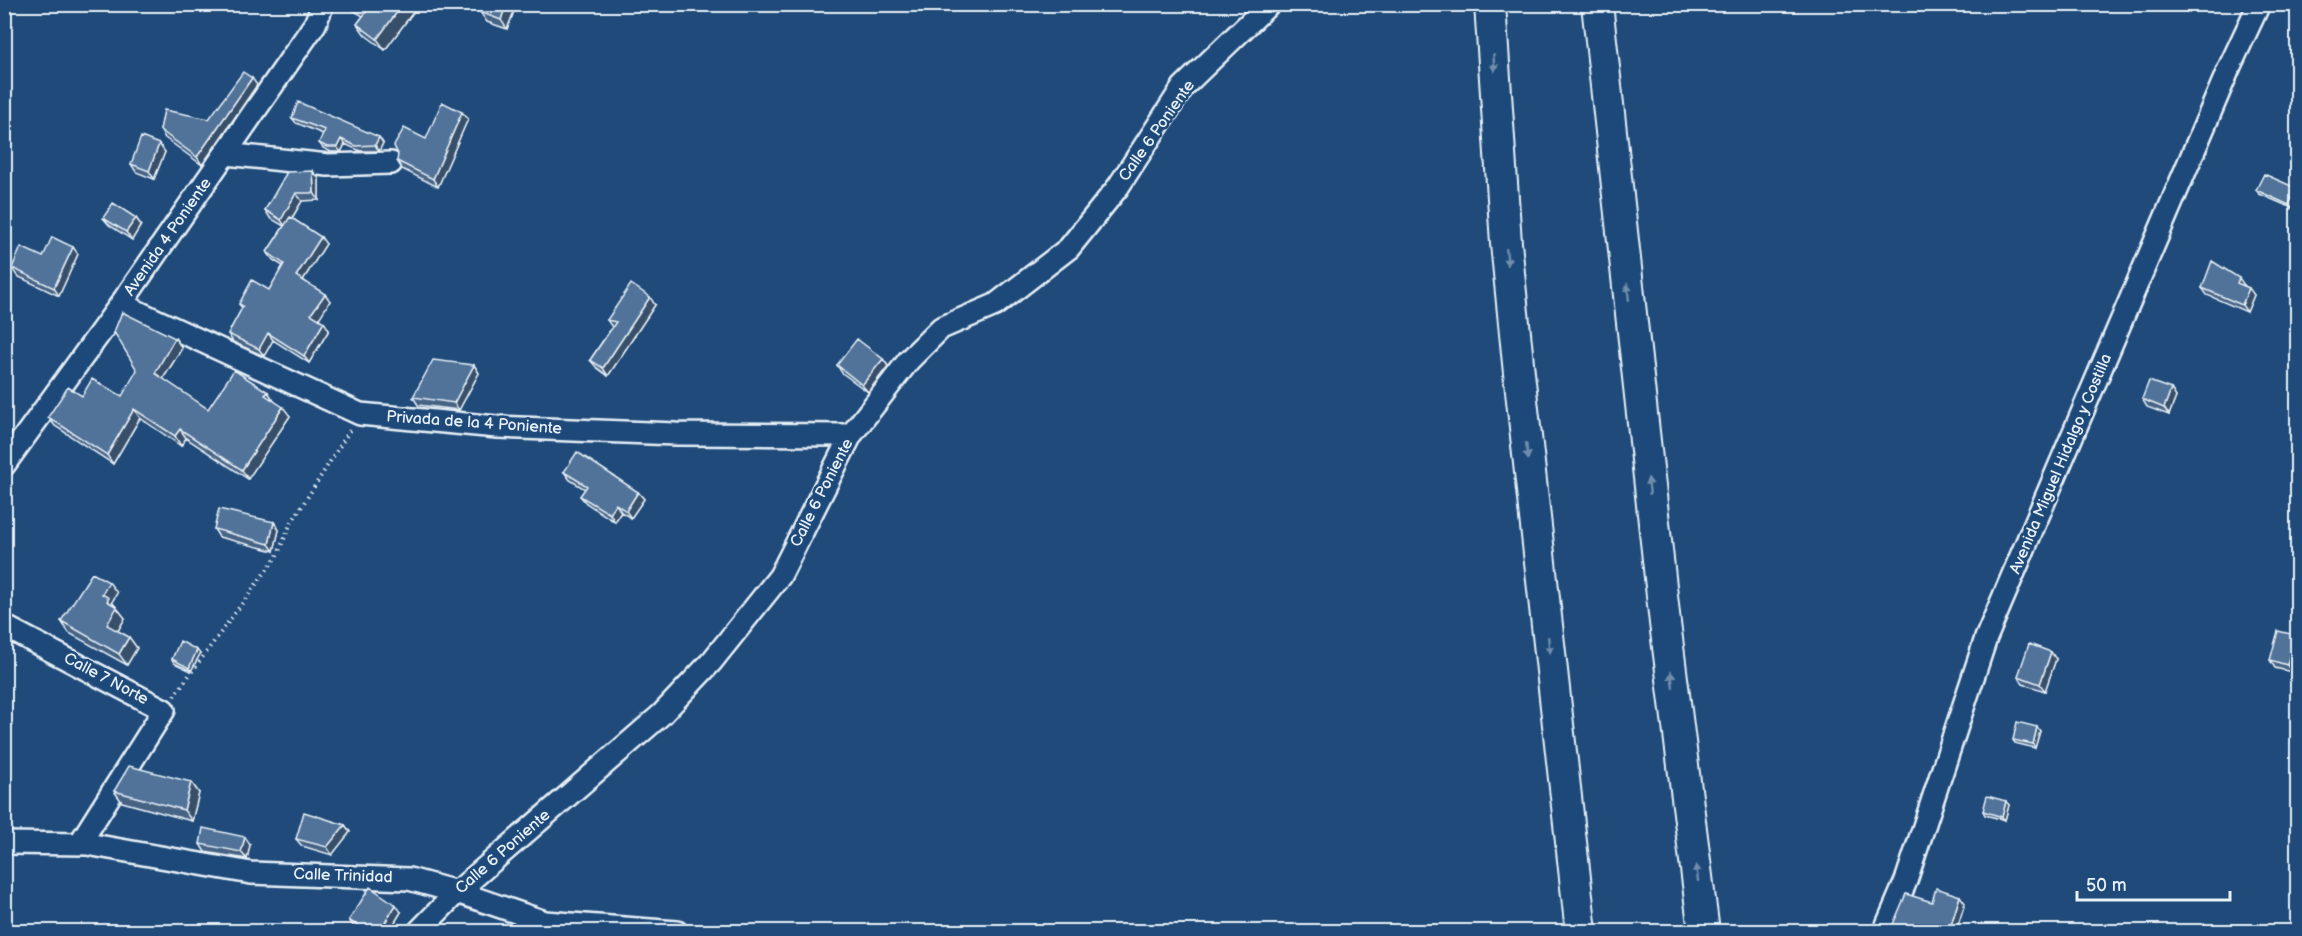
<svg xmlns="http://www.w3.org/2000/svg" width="2302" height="936" font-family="'Balsamiq Sans',sans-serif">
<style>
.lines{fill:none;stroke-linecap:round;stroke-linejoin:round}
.minor-casing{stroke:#e8f1f8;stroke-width:26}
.highway-casing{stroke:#e8f1f8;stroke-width:34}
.path{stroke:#e8f1f8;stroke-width:4;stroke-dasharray:1.5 4.5;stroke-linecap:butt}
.minor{stroke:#1f4a7a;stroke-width:21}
.highway{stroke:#1f4a7a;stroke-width:30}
.wall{fill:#466384;stroke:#e8f1f8;stroke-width:1.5}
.shaded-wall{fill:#39506b;stroke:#e8f1f8;stroke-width:1.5}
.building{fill:#517399;stroke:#e8f1f8;stroke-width:1.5}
.oneway{fill:#6f8dac}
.labels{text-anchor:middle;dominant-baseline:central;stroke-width:5;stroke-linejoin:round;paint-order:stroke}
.street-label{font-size:16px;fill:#e8f1f8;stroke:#1f4a7a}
</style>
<rect width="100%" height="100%" fill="#1f4a7a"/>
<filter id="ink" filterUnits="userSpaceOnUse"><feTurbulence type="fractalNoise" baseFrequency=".0167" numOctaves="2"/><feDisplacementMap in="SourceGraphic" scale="12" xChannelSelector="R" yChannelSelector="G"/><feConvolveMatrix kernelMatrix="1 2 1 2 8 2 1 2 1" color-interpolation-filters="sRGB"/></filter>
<g filter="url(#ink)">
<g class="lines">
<g class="minor-casing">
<path id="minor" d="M226,154L328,165L391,163
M121,304L360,414L497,427L676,434L851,435
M4,465L121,304L315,24L323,4
M4,626L164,710L80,843
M4,843L87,844L251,873L409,879L457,892L545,922L677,932
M418,932L457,892L662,714L712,661L780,576L851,435L909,360L941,328L995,305L1069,248L1118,187L1183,87L1269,4
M1884,932L1906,881L1986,638L2230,66L2259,4"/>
</g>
<g class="highway-casing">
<path id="highway" d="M1490,4L1506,243L1519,373L1581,932
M1597,4L1665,623L1704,932"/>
</g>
<path class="path" d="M174,696L277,556L290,525L350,430"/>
<use href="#minor" class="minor"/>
<use href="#highway" class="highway"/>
</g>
<path class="wall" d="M343,4H409L414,11L385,50L365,35L357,24L363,16Z
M483,4H517L507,29L487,22L480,12Z
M257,85L202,165L165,138L160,130L209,119Z
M292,118L383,143L379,151H360L345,144L341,152H331L323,148L319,143L323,134L296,123Z
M468,119L438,187L402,169L397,161L426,139Z
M159,144L165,152L154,179L136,172L131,164Z
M319,179V200L302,201L292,218L326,244L303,280L330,301L318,319L329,330L309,363L273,340L264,356L233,342L228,334L242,308L239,304L269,290L283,266L273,260L267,252L284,226L270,218L265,210Z
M2296,188L2298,191V194L2292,208L2259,194L2256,190Z
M103,218H136L141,225L132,240L109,225Z
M78,254L59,296L17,276L12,268L43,257Z
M2244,285L2254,295L2247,312L2207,295L2202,288Z
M655,305L608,376L596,367L590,360L612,327L607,320Z
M175,338L182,348L163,379L208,409L268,392L274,401L290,416L248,479L186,438L181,446L140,418L113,464L55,426L48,417L82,396H122Z
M883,359L888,366L868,392L842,373L837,365Z
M474,365L479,373L459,410L418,405L413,397Z
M2171,389L2176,397L2169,415L2147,407L2142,399Z
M564,472L638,492L644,499L631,518L621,512L615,522L586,503L580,496L585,489L570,480Z
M274,522L279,530L274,551L219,537L214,529Z
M117,593L112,602L125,618L118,631L129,637L137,648L127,665L69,633L61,621Z
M2295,635L2298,639V652L2292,672L2275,668L2270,660Z
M200,654L191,671L174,663L172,659Z
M2056,659L2045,691L2023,684L2018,676Z
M2037,727L2040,731L2035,748L2015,743L2013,740Z
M191,782L199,793L192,821L122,802L114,791Z
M2006,801L2009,805L2005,820L1985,815L1983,811Z
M345,825L350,832L332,855L302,846L296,839Z
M245,837L250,845L247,859L205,852L200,844Z
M401,912L389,932H361L354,927L349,920Z"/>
<path class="shaded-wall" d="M403,4H409L414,11L385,50L377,39Z
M506,4H517L507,29L501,20Z
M252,78L257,85L202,165L197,157Z
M462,112L468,119L438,187L433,179Z
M379,137L383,143L379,151L375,145Z
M341,139L345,144L341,152L337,147Z
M159,144L165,152L154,179L149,171Z
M313,171L319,179V200L314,193Z
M2296,188L2298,191V194L2292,208L2289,205Z
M296,193L302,201L286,228L281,220Z
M136,218L141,225L132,240L126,232Z
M321,237L326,244L301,283L296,276Z
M73,247L78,254L59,296L54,288Z
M2239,278L2244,285L2242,290L2237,283Z
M2249,288L2254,295L2247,312L2242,305Z
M325,294L330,301L317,322L311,314Z
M650,297L655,305L608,376L603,368Z
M324,322L329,330L309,363L304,356Z
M268,333L273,340L264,356L259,349Z
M175,338L182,348L161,382L155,373Z
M883,359L888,366L868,392L862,385Z
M474,365L479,373L459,410L454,403Z
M2171,389L2176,397L2169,415L2164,408Z
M268,392L274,401L265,395Z
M283,407L290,416L248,479L242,470Z
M134,409L140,418L113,464L107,455Z
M180,429L186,438L181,446L175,436Z
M638,492L644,499L631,518L626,511Z
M616,504L621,512L615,522L610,514Z
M274,522L279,530L274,551L269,544Z
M109,582L117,593L112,602L125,618L115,636L107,625L102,594Z
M2295,635L2298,639V652L2292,672L2287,665Z
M129,637L137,648L127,665L119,654Z
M197,650L200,654L191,671L189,668Z
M2051,652L2056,659L2045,691L2040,684Z
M2037,727L2040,731L2035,748L2033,744Z
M191,782L199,793L192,821L184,810Z
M2006,801L2009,805L2005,820L2002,817Z
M345,825L350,832L332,855L327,847Z
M245,837L250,845L247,859L241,852Z
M1960,896L1965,903L1956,932H1949Z
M396,905L401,912L389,932H379Z"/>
<path class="building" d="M355,4H403L377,39L357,24L367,11Z
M483,4H506L501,20L480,12Z
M243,72L252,78L197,157L160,130L164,110L209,119Z
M298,102L379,137L375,145L356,146L341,139L337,147H327L319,143L325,130L292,118Z
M442,102L462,112L433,179L397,161L398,154L394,146L404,128L426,139Z
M141,137L159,144L149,171L131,164Z
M313,171L314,193H296L281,220L265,210L287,172Z
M2264,174L2296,188L2289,205L2256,190Z
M113,203L136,218L126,232L103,218Z
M290,217L321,237L296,276L325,294L311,314L324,322L304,356L268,333L259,349L228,334L243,306L239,304L252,280L269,290L284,264L267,252Z
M52,237L73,247L54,288L12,268L21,247L43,257Z
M2212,261L2239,278L2237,283L2249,288L2242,305L2202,288Z
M631,284L650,297L603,368L590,360L616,322L607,320Z
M122,312L175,338L155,373L208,409L234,370L268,392L265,395L283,407L242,470L180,429L175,436L134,409L107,455L48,417L68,387L82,396L92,379L122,396L137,370L114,332Z
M857,339L883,359L862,385L837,365Z
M433,360L474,365L454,403L413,397Z
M2149,381L2171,389L2164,408L2142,399Z
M577,452L638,492L626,511L616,504L610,514L580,496L587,486L564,472Z
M219,509L274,522L269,544L214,529Z
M92,573L109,582L102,594L109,598L107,601L117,607L107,625L129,637L119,654L61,621Z
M2278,631L2295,635L2287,665L2270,660Z
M180,641L197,650L189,668L172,659Z
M2029,644L2051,652L2040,684L2018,676Z
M2017,722L2037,727L2033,744L2013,740Z
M129,766L191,782L184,810L114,791Z
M1987,796L2006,801L2002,817L1983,811Z
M304,812L345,825L327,847L296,839Z
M203,828L245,837L241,852L200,844Z
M370,887L396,905L379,932H367L349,920Z
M1936,888L1960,896L1949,931L1950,932H1899L1891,929L1906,894L1932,902Z"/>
<defs><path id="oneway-solid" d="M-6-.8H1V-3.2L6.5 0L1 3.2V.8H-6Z" transform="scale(1.5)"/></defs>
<g class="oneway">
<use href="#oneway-solid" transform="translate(1494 63) rotate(86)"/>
<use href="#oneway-solid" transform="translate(1507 257) rotate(84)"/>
<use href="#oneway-solid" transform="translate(1628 292) rotate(-96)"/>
<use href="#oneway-solid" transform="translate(1527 451) rotate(84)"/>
<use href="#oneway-solid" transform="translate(1649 486) rotate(-96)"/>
<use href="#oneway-solid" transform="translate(1549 645) rotate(84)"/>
<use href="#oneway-solid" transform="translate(1672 680) rotate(-97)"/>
<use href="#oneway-solid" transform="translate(1697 873) rotate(-97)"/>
</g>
</g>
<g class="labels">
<g class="street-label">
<text transform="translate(1157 131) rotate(-55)">Calle 6 Poniente</text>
<text transform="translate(168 237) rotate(-55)">Avenida 4 Poniente</text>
<text transform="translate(474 423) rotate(4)">Privada de la 4 Poniente</text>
<text transform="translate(2061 464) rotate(-67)">Avenida Miguel Hidalgo y Costilla</text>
<text transform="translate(822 493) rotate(-63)">Calle 6 Poniente</text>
<text transform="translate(106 679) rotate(28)">Calle 7 Norte</text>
<text transform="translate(503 852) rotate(-41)">Calle 6 Poniente</text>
<text transform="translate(343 876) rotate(2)">Calle Trinidad</text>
</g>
</g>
<rect width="2302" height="936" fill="none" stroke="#1f4a7a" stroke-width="24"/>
<rect x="12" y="12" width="2278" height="912" fill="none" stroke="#e8f1f8" stroke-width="2" filter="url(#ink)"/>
<path d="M2077 891v9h153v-9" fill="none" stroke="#e8f1f8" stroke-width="3"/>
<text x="2086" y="891" font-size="18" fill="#e8f1f8" stroke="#1f4a7a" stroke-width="4.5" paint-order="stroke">50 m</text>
</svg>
